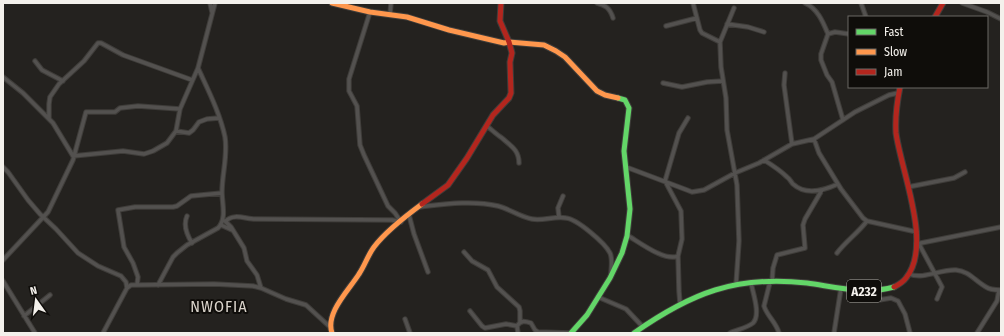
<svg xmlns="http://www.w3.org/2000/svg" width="1004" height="336" font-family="'Fira Sans Condensed',sans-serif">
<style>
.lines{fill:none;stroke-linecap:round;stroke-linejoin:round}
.street-casing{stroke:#3f3d3a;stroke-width:5.5}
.fast-casing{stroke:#3f3d3a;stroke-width:7}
.slow-casing{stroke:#3f3d3a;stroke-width:7}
.jam-casing{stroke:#3f3d3a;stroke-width:7}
.street{stroke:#53514f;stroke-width:3.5}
.fast{stroke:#63d668;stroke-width:5}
.slow{stroke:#ff974d;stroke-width:5}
.jam{stroke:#b3261e;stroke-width:5}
.labels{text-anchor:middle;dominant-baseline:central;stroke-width:4;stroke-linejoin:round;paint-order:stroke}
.shield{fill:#0f0d0a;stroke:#afada8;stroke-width:1}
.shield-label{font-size:13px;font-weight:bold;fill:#f4f1ec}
.quarter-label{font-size:16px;letter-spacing:1px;fill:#d9d3ca;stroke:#0f0d0a}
</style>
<rect width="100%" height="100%" fill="#24221f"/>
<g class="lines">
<g class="street-casing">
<path id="street" d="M210,3L212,12
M597,3C605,5 610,8 613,18
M693,3L700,30L702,33L720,42
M805,3C818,9 823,22 828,34
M861,3L866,17
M962,3L987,12L1001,19
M734,8L720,42L721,67L726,98L727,130L737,185L739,241L736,285
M370,12L349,79V91L357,106L360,145L364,155L388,206L395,213L401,222
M390,15L391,3
M727,24L748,27L764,32
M666,26L697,18
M35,61L42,70L63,81
M785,73L784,85L792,144
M3,77L23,93L53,123L73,156
M663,83L682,87L707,82L723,81
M49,118V104L50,97L59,84L84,61L98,43H101L123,55L192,80
M843,120L832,82L827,75L821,60V54L828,34L835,32L849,34
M487,126C492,130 496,134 502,138C511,146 519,150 519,163
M176,131L189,133L193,130L199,122L207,119L219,118
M814,139L819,153L841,189L863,218L867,221L917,232
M73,156L123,151L144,154L153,151L167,143L176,131L180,109L198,68L215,3
M764,160C772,165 780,170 787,177C790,179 791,182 793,184C806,196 825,190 838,184
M3,167L8,172L28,200L40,214L56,229L78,253L98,266L121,276L126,282L127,288
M626,167L687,190L692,192L704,190L735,173L759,163L792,144L814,139L855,112L889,95L898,93
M908,187L954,178L965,172
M419,207C445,204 473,200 498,206C510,209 520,217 532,219C543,221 555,216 566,218C577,219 605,243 610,253C613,259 611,268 611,275
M409,215L414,234L428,272
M187,216C183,225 187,235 192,243
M559,217L558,208L563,196
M225,221L231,227L244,248L247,261L257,275L261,288
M226,221C233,213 246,219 255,219C301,219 346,220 392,220L401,222
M221,225L232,230
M627,235C639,242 665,262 678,256L682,239L681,211L665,181L679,133L688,118
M916,244L1001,227
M919,244L941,285L942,287L937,299
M464,252L472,261L488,270L497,287L519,307L520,311V322
M837,253C846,241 858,233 867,221
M678,256L679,291L680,303
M3,260L48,212L73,160L86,112H115L120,108L138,106L180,109
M909,274C924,280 940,269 956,270C969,271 975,281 986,287C990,290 996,290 1001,290
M3,281L35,333
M770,282L764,306C767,316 776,322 779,333
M772,282L773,268L777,255L805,248L803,225L805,219L822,190
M137,285L138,277L133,263L124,247L118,210L135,207H173L177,206L191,196L222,193
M158,285L173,257L177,253L187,245L218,228C227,219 222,203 222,192C222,174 228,155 225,137C220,113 208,90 198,68
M870,291L879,300L891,298L898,301L905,314L910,333
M598,297L626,309L643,327
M470,311L482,326L485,328L506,324L517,326
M24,316L50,295
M405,319L410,333
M517,326C521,320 525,321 531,323L535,330L538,332L571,333
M517,326L518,333
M103,333L127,288L131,285H137L214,284L253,286L261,288L286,299L306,305L330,327
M730,333C736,330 747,328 753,323C761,315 753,293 751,283
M834,333L841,288
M977,333L997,301L999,290"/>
</g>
<g class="fast-casing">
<path id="fast" d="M571,333L587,315L610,278L622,253L627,236L630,209L624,151L629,108L625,100L618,98
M634,333C691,293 736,275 807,283C836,287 865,295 894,287"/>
</g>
<g class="slow-casing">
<path id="slow" d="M332,3L370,12L407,17L449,30L504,43L509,42L544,45L556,51L565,57L597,91L605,95L618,98
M332,333C325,313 349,290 359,274C365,265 368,255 374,247C386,231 407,215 422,204"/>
</g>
<g class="jam-casing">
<path id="jam" d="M935,17L943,3
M422,204L448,185L467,158L493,115L509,98L511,93L510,62L512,53L509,42L500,21L501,3
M894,287C898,285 903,282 906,278C933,245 901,171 896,133C895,117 897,102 900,87"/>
</g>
<use href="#street" class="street"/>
<use href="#fast" class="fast"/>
<use href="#slow" class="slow"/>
<use href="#jam" class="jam"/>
</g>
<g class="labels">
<rect class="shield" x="847" y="280" width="34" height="22" rx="3"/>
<g class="shield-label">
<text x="864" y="291">A232</text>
</g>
<g class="quarter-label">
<text x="219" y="306">NWOFIA</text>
</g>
</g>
<rect width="1004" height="336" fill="none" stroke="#f4f1ec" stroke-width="8"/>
<rect x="848" y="16" width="140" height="72" fill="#0f0d0a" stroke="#6b6864"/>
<rect x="856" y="29" width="20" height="6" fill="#63d668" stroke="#6b6864"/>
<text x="884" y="36" font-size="12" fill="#f4f1ec">Fast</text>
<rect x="856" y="49" width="20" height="6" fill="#ff974d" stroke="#6b6864"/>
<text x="884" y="56" font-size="12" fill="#f4f1ec">Slow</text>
<rect x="856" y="69" width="20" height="6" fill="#b3261e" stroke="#6b6864"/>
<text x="884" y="76" font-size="12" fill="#f4f1ec">Jam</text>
<g transform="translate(36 300) rotate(346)" stroke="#0f0d0a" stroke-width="3" paint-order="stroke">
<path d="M0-3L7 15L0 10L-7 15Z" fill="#f4f1ec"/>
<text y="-6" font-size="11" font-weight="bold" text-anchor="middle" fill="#f4f1ec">N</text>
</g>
</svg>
